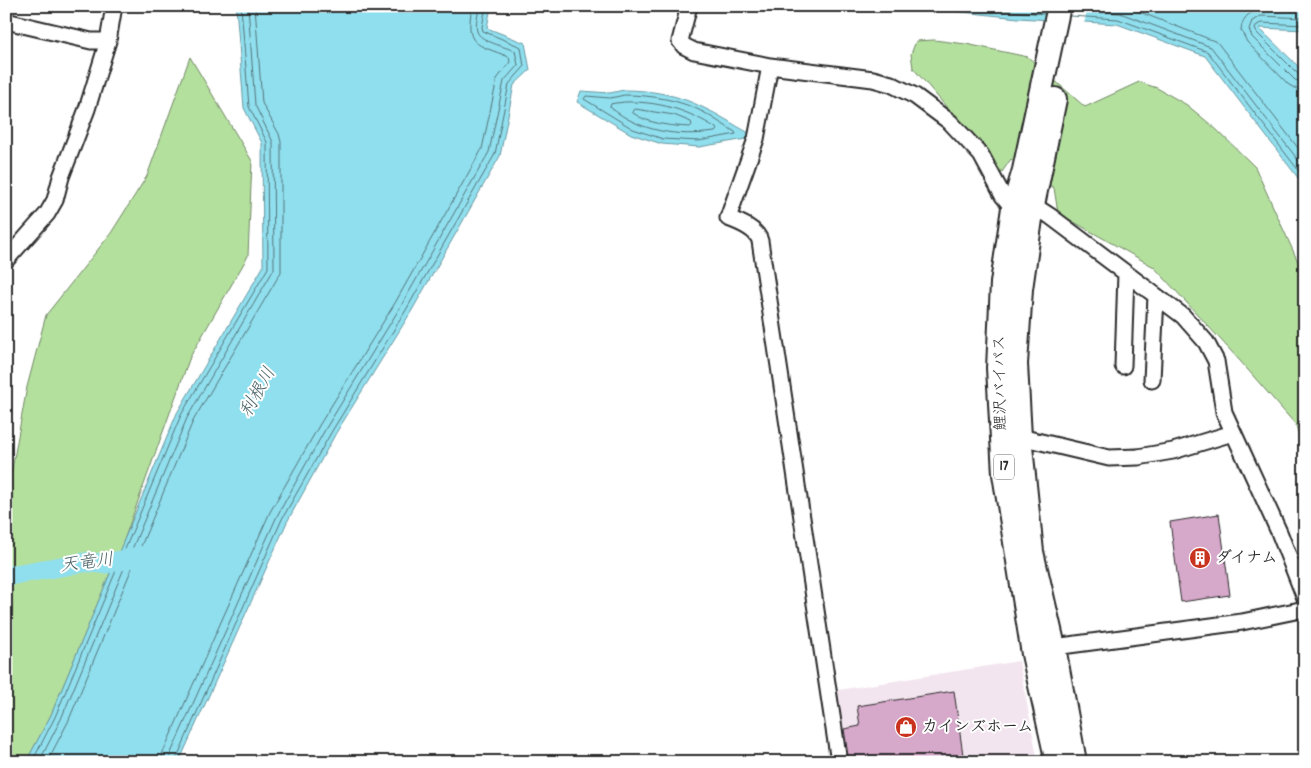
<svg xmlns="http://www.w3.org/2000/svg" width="1311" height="768" font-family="Dekko,'Klee One',sans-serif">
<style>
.built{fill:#f3e5ef}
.green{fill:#b4e09e;stroke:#708664}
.water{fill:#90dfee;stroke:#6897a0}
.pier{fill:#fff}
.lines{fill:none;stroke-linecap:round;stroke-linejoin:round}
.shore{stroke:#537379;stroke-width:1}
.river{stroke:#90dfee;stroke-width:20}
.building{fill:#d6a8ca;stroke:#2b2b2b}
.minor-casing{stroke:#2b2b2b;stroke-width:19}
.highway-casing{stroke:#2b2b2b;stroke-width:26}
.minor{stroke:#fff;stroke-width:15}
.highway{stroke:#fff;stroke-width:22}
.labels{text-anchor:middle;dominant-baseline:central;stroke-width:4;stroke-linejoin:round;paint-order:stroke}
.shield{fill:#fff;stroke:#6b6b6b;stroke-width:1}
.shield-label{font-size:15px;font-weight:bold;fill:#2b2b2b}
.street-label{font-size:16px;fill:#2b2b2b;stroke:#fff}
.poi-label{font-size:16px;font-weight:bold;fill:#2b2b2b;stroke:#fff;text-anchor:start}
.water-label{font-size:18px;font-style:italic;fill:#496166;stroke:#fff}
</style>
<rect width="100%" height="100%" fill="#fff"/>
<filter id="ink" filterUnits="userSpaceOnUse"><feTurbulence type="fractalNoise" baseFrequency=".02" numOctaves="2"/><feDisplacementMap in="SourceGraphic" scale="10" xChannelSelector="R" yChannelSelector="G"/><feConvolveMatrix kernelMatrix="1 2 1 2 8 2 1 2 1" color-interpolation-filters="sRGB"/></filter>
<g filter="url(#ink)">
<path class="built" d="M1019,661L1038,762H843L832,691Z"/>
<path class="green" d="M934,40L966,44L1028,57L1085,107L1139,82L1157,88L1187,105L1216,129L1255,167L1305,277V460L1296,425L1241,362L1154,267L1058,213L1054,188L1011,159L1002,172L913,68L911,54L916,41Z
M190,57L252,161L248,256L190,357L124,540L51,715L26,762H6V502L27,387L46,315L111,233L147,176Z"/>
<path class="water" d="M236,6H491L487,28L525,43L530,70L514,85L500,156L411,312L336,433L287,522L179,762H26L51,715L177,413L263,267L262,143L244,108Z
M907,6H1305V30L1259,28L1305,73V187L1205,56L1117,24L1018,18Z
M624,90C652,90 679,95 704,108C720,115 734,125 749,133L746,139L699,147L662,144L631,134L577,102L581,91L610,93Z"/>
<path class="pier" d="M1048,6H1088L1084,24L1044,22Z"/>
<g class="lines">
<path class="shore" d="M955,6L1044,14
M1124,6L1217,42L1305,157
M1071,10L1120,13L1211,47L1305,169
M1305,11C1284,10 1243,0 1241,30L1247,42L1289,85L1297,89L1305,90
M1070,16L1118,19L1208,52L1305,179
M1305,18L1261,16L1252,21L1249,29L1252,37L1295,80L1305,83
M1305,25L1261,23L1257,25L1255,29L1257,33L1299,75L1305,77
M625,95C652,95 681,100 705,113C715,119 725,126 735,132L736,134L699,141L663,139L633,129L584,99L586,96L610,98Z
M625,102C658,101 688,110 716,128L717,130L715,132C678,137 640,132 610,107L611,104Z
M635,109L674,115L691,122L692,125L690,127C671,126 648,124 633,113Z
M32,762L55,717L181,415L268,268L267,142L249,107L241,6
M39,762L61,719L187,418L274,269L273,142L255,105L248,6
M47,762L68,722L193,421L281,272V142L279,134L262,103L255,6
M161,762L163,752L270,512L320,424L395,303L482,149L497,79L510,62L509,57C475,43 465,47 472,6
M169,762L170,755L277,516L326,428L401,306L489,152L504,81L518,65L515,51C506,47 479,41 477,31C475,24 478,13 480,6
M175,762L282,519L332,431L406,310L495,154L509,84L524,67L521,47L483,31L482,27L486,6"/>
<path class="river" d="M6,576L87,562L104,564L141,556"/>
</g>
<path class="building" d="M1219,514L1230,595L1181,602L1170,522Z
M954,691L964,762H849L844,729L860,726L857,706Z"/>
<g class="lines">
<g class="minor-casing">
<path id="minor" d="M689,6L680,41L684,46L694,51L770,66L873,79L891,84L915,96L950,122L981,155L1003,196L1013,208
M6,21L91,41H108
M770,66L756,139L728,218C739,222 757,229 760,241L839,762
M1033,205L1050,216L1183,316L1206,342L1216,361L1224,412L1279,532L1305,598
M6,260L47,214L55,200L61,177L87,109L108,41L114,6
M1123,366L1126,273
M1152,380L1156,296
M1020,437L1109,458L1138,457L1173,451L1233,433
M1054,647L1242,622L1305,609"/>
</g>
<g class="highway-casing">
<path id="highway" d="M1055,99L1033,205L1021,289L1016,364L1020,437L1032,552L1054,647L1075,762
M1057,762L1033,654L1004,474L998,368L1002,283L1013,208L1024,170L1059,6"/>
</g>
<use href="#minor" class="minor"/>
<use href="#highway" class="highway"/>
</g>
</g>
<defs>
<g id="building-disc" transform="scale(1.125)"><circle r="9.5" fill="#c8321e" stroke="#fff"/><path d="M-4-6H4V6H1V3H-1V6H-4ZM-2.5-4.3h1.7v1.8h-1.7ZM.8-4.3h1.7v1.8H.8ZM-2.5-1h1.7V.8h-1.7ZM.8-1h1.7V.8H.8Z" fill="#fff"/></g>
<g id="shop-disc" transform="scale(1.125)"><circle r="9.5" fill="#c8321e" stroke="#fff"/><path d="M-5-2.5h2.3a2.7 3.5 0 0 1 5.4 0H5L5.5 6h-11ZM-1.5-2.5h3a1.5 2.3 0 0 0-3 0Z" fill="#fff"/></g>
</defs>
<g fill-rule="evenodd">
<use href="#building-disc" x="1200" y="558"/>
<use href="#shop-disc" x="906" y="727"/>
</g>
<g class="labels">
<rect class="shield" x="994" y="454.5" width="20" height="25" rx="4"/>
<g class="shield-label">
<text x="1004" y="467">17</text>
</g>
<g class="street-label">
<text transform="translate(1001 383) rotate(-91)">鯉沢バイパス</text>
</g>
<g class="poi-label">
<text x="1216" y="558">ダイナム</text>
<text x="922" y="727">カインズホーム</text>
</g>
<g class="water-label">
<text transform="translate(259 393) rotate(-61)">利根川</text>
<text transform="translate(87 564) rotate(-7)">天竜川</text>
</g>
</g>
<rect width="1311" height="768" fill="none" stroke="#fff" stroke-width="25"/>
<rect x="12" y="12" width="1286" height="743" fill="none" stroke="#2b2b2b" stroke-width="2" filter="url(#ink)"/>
</svg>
